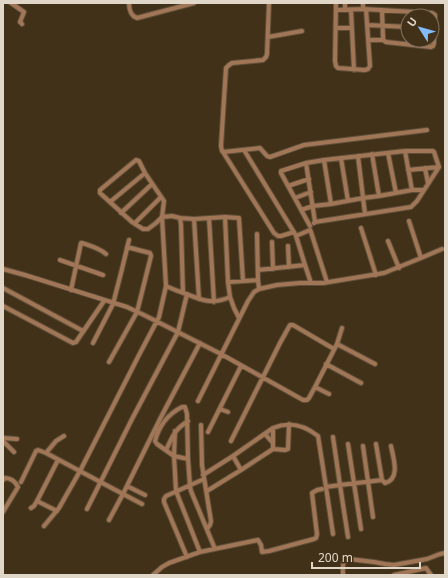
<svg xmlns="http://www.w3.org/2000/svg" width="448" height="578" font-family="'Noto Sans',sans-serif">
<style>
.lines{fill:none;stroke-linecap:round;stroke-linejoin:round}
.street-casing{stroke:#5f4f39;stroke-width:6}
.street{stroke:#a07656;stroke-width:4}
</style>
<rect width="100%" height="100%" fill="#423119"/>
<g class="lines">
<g class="street-casing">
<path id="street" d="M11,3L24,12L20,22L22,24
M129,3C129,9 131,16 137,18L194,3
M269,3L267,54L266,57L263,60L232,63L229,65L226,68L221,146L222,151L223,152L260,148L267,156L270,157L304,145L427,130
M336,3L335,61L336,66L338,68L365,70L368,69L370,66L366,9
M345,3V10
M363,3V9L432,13L435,15V19L434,43L433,46L431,47L386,42L383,40V37L382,10
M336,10L363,9
M351,10L354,70
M367,25L408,27
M336,28H352
M268,37L302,31
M368,40H383
M244,150L295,234
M405,151L412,190
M223,152L274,233L278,236H281L294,232
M388,153L396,193
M372,154L379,196
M358,156L365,214
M341,158L348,201
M324,160L331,204
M306,163L315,222L314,223
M425,168L428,183
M408,170L439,167
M288,186L309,179
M295,198L311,192
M110,202L145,173
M301,210L313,206L331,204L363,198L379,196L412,190H424
M121,213L152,184
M225,217L228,282L230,297L234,308L239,318
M180,218L194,219L225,217L239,218L243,281
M209,218L214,302
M194,219L199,299
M135,223L161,197
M310,226L281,173V171L306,163L324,160L405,151H433L434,152L439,167L417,201L411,207L315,222
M361,228L376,275
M257,234L258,280
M388,241L399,268
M272,242L273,269
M288,246L289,267
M421,258L442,249
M60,260L103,275
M305,265L296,236L310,230L311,232L327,282
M3,269L25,275L127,307L146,316L221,354L303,400H307L309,398L315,387L329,394
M258,270L305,265L311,283
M228,282L258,280L259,289
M166,286C172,289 178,291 184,293C201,300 212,305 230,297
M3,288L83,331
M71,290L81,243H82C91,246 99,248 106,254
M3,306L73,343L76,342L104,301
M93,343L113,304L122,269L129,240
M337,344L375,364
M109,362L137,312L151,256L150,253L127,247
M326,364L361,383
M315,387L337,344L342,328
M198,401L248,301L254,292L259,289L277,285L300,283H323L384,273L421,258L409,221
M220,409L228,412
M201,425L202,465L211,521L210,525L207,529
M175,431L174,456L176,491L200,552
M208,432L241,366
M3,438L17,439
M3,441L14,452
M231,441L280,343L290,325H293L334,349
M273,443V428
M348,444L361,529
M376,444L382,480
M363,446L373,517
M273,449L285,450L288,449L289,424
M166,450C173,436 174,430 188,421
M46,453L56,441L64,436
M233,456L241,470
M188,459L174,456L157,444L155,441C159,426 168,414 182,407H185L187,414L188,459L190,486L191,491L215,549
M203,475L233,456L273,428C290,421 304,425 318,436L326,487L340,485L333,437
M3,480L5,478C11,478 15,481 18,487L3,512
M21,482L36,451L38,450L46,453L123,494L160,419L200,343
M127,486L145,495
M326,487L333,534
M207,491L241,470L273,449V443L265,434
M37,501L57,511
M31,508L34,506L37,501L58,460
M87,509L132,419L178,332L187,294
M109,520L123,494L142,504
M44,526L59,508L80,471L139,355L159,317L166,286L162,217L164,201L145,173L139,161L136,160L100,190V193L132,222L143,229H148L156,223L162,217L172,216L180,218L181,225L183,293
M348,537L340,485L382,480L385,483C401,479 393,457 391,446
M187,557L164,502V499L166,496L204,479
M153,575L162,567L169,563L200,552L258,540L261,545L262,552L269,551L314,539L316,538L317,534L312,493L317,490L322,489
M343,575C343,568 341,561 349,559L374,562L385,564L394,565L427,559L440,554L445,553
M394,575L426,568L431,575"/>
</g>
<use href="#street" class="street"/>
</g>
<rect width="448" height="578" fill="none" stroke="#e1d7c9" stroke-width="8"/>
<g transform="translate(420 28) rotate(307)"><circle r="19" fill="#423119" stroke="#82735f"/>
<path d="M0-3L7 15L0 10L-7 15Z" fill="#84bcfb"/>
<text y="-6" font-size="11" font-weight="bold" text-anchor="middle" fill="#e1d7c9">U</text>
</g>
<path d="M312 562v6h108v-6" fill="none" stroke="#e1d7c9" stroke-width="2"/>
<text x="318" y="562" font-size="12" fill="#e1d7c9" stroke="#423119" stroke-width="3" paint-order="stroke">200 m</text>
</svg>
